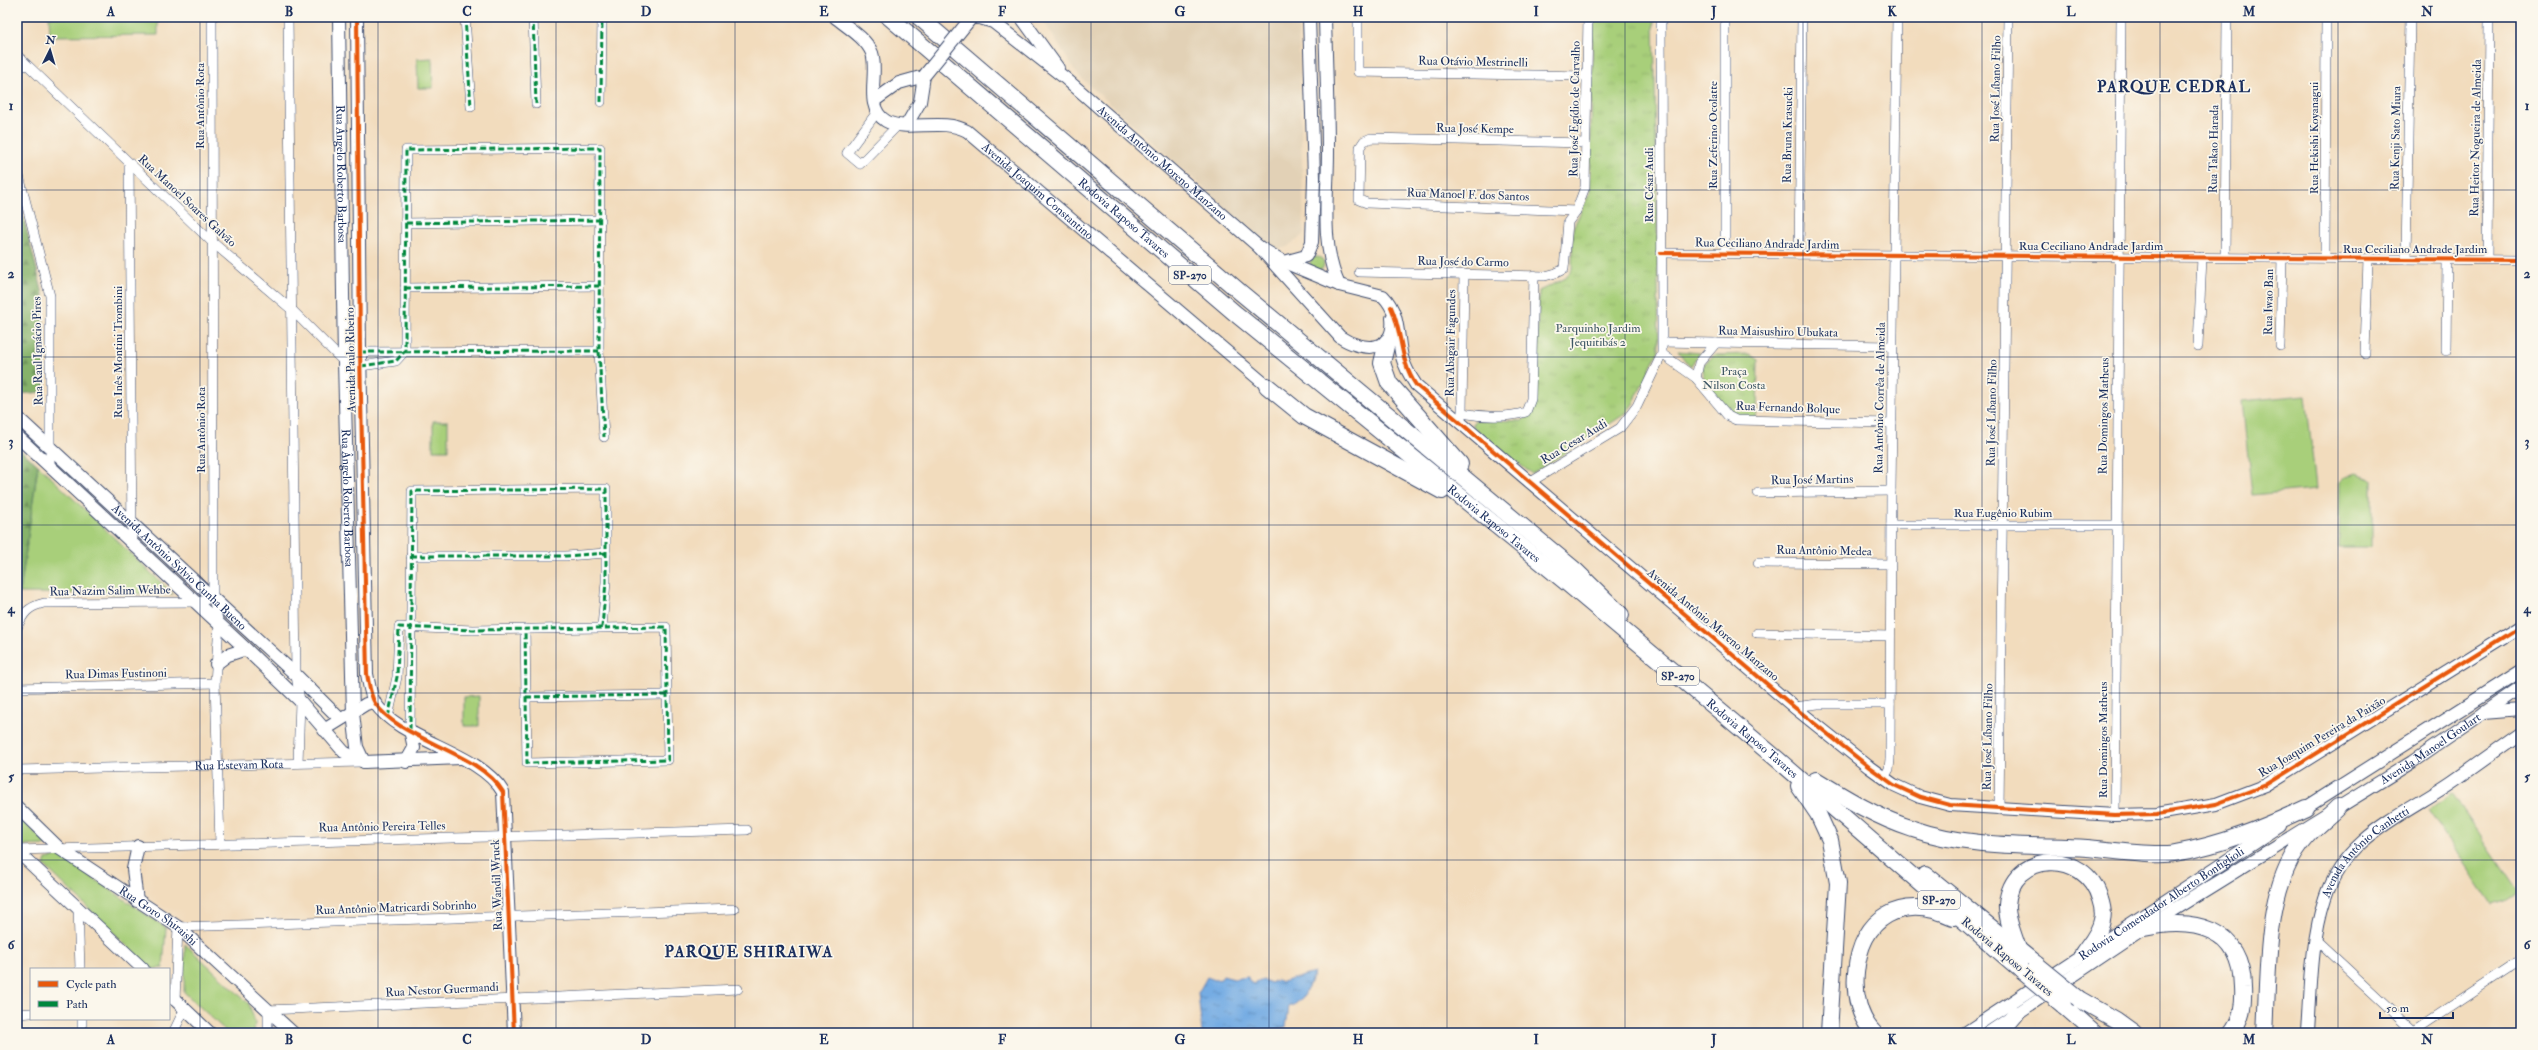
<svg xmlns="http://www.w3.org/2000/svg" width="2538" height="1050" font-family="'IM FELL Double Pica',serif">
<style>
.built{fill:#e2d1b6}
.green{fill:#a8cf7a;stroke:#627f6c}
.forest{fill:url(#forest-firs);stroke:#507064}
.park{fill:url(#park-tufts);stroke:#627f6c}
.water{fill:url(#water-ripples);stroke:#486ea0}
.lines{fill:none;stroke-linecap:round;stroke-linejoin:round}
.street-casing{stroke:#3b496c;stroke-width:10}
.secondary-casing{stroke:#3b496c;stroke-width:14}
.highway-casing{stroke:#3b496c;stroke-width:18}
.street{stroke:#fff;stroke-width:9}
.secondary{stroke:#fff;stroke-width:12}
.highway{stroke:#fff;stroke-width:16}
.secondary-bridge-casing{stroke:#3b496c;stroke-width:14;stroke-linecap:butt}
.highway-bridge-casing{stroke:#3b496c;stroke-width:18;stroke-linecap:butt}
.secondary-bridge{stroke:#fff;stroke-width:12}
.highway-bridge{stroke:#fff;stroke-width:16}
.quiet{stroke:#00873e;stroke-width:3;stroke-dasharray:6 3;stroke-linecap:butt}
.cycleway-casing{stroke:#fbf7ec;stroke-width:6}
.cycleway{stroke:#e8590c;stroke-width:4}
.grid{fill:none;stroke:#1b2f5e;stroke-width:1;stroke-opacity:0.55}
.labels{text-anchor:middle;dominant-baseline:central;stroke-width:3.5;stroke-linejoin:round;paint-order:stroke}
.shield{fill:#fbf7ec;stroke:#5e6b89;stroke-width:1}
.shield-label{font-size:11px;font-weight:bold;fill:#1b2f5e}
.street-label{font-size:12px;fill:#1b2f5e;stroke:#fbf7ec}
.park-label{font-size:12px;fill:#3e5765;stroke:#fbf7ec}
.district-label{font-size:16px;font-weight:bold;letter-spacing:1px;fill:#1b2f5e;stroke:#fbf7ec}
.neatline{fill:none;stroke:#1b2f5e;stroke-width:1.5}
.grid-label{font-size:13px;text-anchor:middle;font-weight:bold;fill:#1b2f5e}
</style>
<defs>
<pattern id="forest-firs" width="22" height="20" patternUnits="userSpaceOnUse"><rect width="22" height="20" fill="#86b26a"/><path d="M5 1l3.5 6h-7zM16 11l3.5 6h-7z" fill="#6d915a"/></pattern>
<pattern id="park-tufts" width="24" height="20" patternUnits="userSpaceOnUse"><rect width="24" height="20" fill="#a8cf7a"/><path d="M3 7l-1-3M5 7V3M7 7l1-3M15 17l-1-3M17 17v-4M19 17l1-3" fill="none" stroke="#90b26c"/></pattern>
<pattern id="water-ripples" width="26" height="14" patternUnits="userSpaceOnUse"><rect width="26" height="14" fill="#75ace3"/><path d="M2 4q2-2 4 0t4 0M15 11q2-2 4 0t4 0" fill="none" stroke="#5f8cbb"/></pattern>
</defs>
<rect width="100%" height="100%" fill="#fbf7ec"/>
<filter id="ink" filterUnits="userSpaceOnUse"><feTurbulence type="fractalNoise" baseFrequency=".025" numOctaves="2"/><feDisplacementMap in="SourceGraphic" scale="8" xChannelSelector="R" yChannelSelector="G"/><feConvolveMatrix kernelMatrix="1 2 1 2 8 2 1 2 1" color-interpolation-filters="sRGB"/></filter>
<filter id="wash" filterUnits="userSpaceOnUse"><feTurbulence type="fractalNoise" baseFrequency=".012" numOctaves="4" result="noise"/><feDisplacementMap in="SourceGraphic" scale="16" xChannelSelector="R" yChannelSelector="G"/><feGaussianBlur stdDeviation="0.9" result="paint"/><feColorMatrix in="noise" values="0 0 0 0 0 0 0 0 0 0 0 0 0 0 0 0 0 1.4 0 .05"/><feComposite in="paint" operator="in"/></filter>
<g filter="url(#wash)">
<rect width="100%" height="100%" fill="#f2dcbd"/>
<path class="built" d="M1041,17H1298L1304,235L1287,247L1274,250L1262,241L1077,74Z"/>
<path class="green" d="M49,17H158V35L50,36Z
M432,58L433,88H418L417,59Z
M1310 264a7 7 0 1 1 14 0a7 7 0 1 1-14 0Z
M1678,351L1699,353L1690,367Z
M2306,395L2316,489L2252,495L2242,401Z
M433,421H448V450H433Z
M38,465L173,594L20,593Z
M2356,473L2368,477L2372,480V547H2339L2340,482L2345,476Z
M479,696V726H464V697Z
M2452,793L2519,892L2507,900L2492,905L2428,810Z
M17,815L48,845L19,846Z
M61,856L166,928L163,968L151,969L44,865L46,859Z
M185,944L249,1004L255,1022L254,1033H228L184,992Z"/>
<path class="forest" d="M17,192L43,294L45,392L17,394Z
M17,447L38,465L20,593L17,595Z"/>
<path class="park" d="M1593,17H1654L1659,350L1633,404L1625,414L1532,474L1473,427V423L1475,420L1522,421L1531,412L1535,405L1539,291L1566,278L1572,269L1573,228L1590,193Z
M1749,354L1758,360L1757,414L1754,419L1740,417L1735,413C1723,401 1696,384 1704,364L1715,355Z"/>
<path class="water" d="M1314,973L1304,996L1293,1006H1289L1286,1027L1277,1029L1273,1033H1202L1198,993L1207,977L1215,980L1221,979L1223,976L1234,979L1248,977L1249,981L1253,984L1263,980L1271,983L1277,980L1282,982Z"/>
</g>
<g filter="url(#ink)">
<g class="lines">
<g class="street-casing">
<g id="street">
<path d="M212,17L213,598L219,624L215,683L220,843"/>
<path d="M288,17L296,675L300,701L298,763"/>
<path d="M465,17L471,107"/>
<path d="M533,17L536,104"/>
<path d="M1358,17V72L1587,76"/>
<path d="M17,55L211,241L292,310L344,362"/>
<path d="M17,68L27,65"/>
<path d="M601,102L602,17"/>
<path d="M877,112L847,153L860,164L898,125"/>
<path d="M129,163L132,541"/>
<path d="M17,168L50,296V466"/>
<path d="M1576,211L1367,203L1359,200L1360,147L1364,141L1371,138L1586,143"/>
<path d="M406,223L601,220"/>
<path d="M1661,253L2521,260"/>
<path d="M1725,253V17"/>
<path d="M1799,254L1802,17"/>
<path d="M2225,257L2227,17"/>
<path d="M2325,258L2326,17"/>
<path d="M2406,259L2410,17"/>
<path d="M2487,259L2489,17"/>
<path d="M1359,272L1545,276L1556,273L1564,269L1568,222L1576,211L1585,187L1588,17"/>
<path d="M405,288L599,286"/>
<path d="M1663,342L1892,346"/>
<path d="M2198,346L2202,257"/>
<path d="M2280,346L2282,258"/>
<path d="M2446,351L2447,259"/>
<path d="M360,352L599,351"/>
<path d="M2365,353L2368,259"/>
<path d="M1662,354L1696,378L1728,416L1736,420L1892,423"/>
<path d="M361,366L396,361L405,351L406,150L600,148L599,351L604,437"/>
<path d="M1696,378L1699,363L1716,343"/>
<path d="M1462,413L1464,274"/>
<path d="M1460,424L1462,413C1482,417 1507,418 1526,412L1531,399L1534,275"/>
<path d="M1529,483L1620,428L1637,406L1662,354L1661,17"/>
<path d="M1758,493L1891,491"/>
<path d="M1891,525H2115"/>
<path d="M411,556H566L606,553"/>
<path d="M1758,563L1890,564"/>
<path d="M17,628C23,613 28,607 44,603L197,602L213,598"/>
<path d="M1757,633L1890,636"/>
<path d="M17,688L215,683"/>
<path d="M526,697L667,695"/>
<path d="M1794,707L1818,704H1890"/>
<path d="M388,717L397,677L399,627L473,630L666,627L668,760L527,763L525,629"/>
<path d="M410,730L412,491L606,489V582L602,627"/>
<path id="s1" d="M17,770L362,762"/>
<path d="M1884,778L1889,769L1890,759L1891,491L1897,17"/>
<path d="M1999,810L2008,17"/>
<path d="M2115,815L2121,17"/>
<path d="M17,850L747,830"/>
<path d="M78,907L80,969"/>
<path d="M2316,940L2416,1033"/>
<path d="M172,1000H175L178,927L734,909"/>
<path d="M17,1014L31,1013"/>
<path d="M82,1019V1033"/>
<path d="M2414,1031L2521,960"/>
<path d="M173,1033L184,1010"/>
<path d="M268,1033V1010L738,989"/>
</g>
</g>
<g class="secondary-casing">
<g id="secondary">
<path id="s2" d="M339,17L344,362L353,713L357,747L364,762"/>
<path d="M357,17L360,352L367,674C369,683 370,695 375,703C400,741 479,751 503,792L514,1033"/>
<path id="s3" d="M835,17C847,27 866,38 872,53C879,74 863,107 886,121C907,133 942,117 967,131L1267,386"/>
<path d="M1021,17L1058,68"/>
<path d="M1325,17C1326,62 1328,107 1328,152C1328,195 1320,244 1339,285"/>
<path id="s4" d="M971,18H980L993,22L1065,78L1259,247L1340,337C1362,352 1396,353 1392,318"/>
<path d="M874,101L899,83L924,76L920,102L907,124"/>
<path d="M1259,247L1284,262L1339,285L1383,296C1400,313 1397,336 1402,357C1405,368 1410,376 1416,385L1794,707L1869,767L1894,785L1920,797L1950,805L2115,815L2157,814L2216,804L2266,785L2521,626"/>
<path d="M1284,262L1306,256L1312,242L1314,178L1309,17"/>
<path id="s5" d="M17,417L296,675L340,719"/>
<path d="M17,436L246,649L300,701L344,752L364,762L461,758"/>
<path d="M216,664L228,655L246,649"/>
<path d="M2483,713L2521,710"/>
<path d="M324,730L366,704L374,702"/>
<path d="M406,762L414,748L410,730"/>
<path id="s6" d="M17,807L60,849L178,927L293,1033"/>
<path d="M2299,812L2521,671"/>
<path d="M17,851L143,969"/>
<path d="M137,901L133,869L138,846"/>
<path d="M169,994L210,1033"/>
<path id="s7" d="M1965,1033L2279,826"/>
<path id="s8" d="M1988,1033L2144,928L2412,762L2521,687"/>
<path id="s9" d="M2308,1033C2311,989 2311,940 2325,898C2344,837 2404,815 2452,782C2475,766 2498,749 2521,733"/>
</g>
</g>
<g class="highway-casing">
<g id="highway">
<path id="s10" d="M889,17L1236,314L1567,583L1777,759L2022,971"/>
<path d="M919,17L1240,292L1576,571L1621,615"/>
<path d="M1387,342L1382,363L1389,383L1460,464"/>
<path d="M1267,386L1304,416L1442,491"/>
<path d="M1816,780C1847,799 1878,818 1913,829C1967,848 2030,845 2087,848C2110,850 2154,857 2175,853C2222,845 2263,828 2306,808"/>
<path d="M1799,786L1818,814L1830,840L1838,883L1829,1033"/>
<path d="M1925,874L2036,964"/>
<path d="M2144,928C2193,917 2242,927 2243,987C2244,1004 2242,1019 2231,1033"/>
<path d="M2018,949C2014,935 2006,919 2007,905C2011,850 2086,848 2100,899C2102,905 2104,913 2102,920C2100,933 2090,944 2083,954"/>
<path d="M2079,999L2116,1020L2134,1033"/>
<path d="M2063,1005L2095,1033"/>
<path d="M1874,1033C1859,1018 1854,994 1856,973C1861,916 1902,894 1953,917"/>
<path d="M2000,1033L2016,1014"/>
<path d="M2265,1033C2269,972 2263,884 2307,836C2316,826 2328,817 2338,807"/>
</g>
</g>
<use href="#street" class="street"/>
<use href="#secondary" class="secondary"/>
<use href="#highway" class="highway"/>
<g class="secondary-bridge-casing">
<path id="secondary-bridge" d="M924,76L971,18"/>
</g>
<g class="highway-bridge-casing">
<path id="highway-bridge" d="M2036,964L2079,999
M2022,971L2063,1005"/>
</g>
<use href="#secondary-bridge" class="secondary-bridge"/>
<use href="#highway-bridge" class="highway-bridge"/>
<path class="quiet" d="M465,17L471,107
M533,17L536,104
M601,102L602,17
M406,223L601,220
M405,288L599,286
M360,352L599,351
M361,366L396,361L405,351L406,150L600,148L599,351L604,437
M411,556H566L606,553
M526,697L667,695
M388,717L397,677L399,627L473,630L666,627L668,760L527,763L525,629
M410,730L412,491L606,489V582L602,627"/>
<g class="cycleway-casing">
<path id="cycleway" d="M357,17L360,352L367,674C369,683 370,695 375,703C400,741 479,751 503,792L514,1033
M1661,253L2521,260
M1391,307C1403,333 1399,360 1416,385L1794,707L1869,767L1894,785L1920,797L1950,805L2115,815L2157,814L2216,804L2266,785L2521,626"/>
</g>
<use href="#cycleway" class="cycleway"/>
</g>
</g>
<path class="grid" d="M200,17V1033M378,17V1033M556,17V1033M735,17V1033M913,17V1033M1091,17V1033M1269,17V1033M1447,17V1033M1625,17V1033M1803,17V1033M1982,17V1033M2160,17V1033M2338,17V1033M17,190H2521M17,357H2521M17,525H2521M17,693H2521M17,860H2521"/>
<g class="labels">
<g class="shield">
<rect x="1169" y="266" width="42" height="18" rx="3"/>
<rect x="1657" y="667" width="42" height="18" rx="3"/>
<rect x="1918" y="891" width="42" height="18" rx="3"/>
</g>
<g class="shield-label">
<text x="1190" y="275">SP-270</text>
<text x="1678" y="676">SP-270</text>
<text x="1939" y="900">SP-270</text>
</g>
<g class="street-label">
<text transform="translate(1473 62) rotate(1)">Rua Otávio Mestrinelli</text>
<text transform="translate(1996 89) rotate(-89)">Rua José Líbano Filho</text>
<text transform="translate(200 106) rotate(-90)">Rua Antônio Rota</text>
<text transform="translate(1575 109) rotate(-89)">Rua José Egídio de Carvalho</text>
<text transform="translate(1475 129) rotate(1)">Rua José Kempe</text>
<text transform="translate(1713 135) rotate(-90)">Rua Zeferino Ocolatte</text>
<text transform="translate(1788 135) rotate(-89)">Rua Bruna Krasucki</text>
<text transform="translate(2314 138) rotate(-90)">Rua Hekishi Koyanagui</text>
<text transform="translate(2396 138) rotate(-89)">Rua Kenji Sato Miura</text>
<text transform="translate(2476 138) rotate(-89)">Rua Heitor Nogueira de Almeida</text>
<text transform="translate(2214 149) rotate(-89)">Rua Takao Harada</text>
<text stroke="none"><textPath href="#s4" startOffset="243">Avenida Antônio Moreno Manzano</textPath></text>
<text stroke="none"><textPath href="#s2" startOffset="157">Rua Ângelo Roberto Barbosa</textPath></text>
<text transform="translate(1649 185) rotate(-90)">Rua César Audi</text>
<text stroke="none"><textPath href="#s3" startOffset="300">Avenida Joaquim Constantino</textPath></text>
<text transform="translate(1468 195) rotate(2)">Rua Manoel F. dos Santos</text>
<text transform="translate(187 201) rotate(43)">Rua Manoel Soares Galvão</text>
<text stroke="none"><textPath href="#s10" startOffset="309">Rodovia Raposo Tavares</textPath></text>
<text transform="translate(1767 244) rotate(1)">Rua Ceciliano Andrade Jardim</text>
<text x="2091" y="246">Rua Ceciliano Andrade Jardim</text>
<text x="2415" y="249">Rua Ceciliano Andrade Jardim</text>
<text transform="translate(1463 262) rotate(1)">Rua José do Carmo</text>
<text transform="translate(2269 302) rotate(-89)">Rua Iwao Ban</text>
<text transform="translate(1778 332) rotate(1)">Rua Maisushiro Ubukata</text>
<text transform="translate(1451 343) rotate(-89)">Rua Abagair Fagundes</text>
<text transform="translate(38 351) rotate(-91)">Rua Raul Ignácio Pires</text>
<text transform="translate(118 352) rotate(-90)">Rua Inês Montini Trombini</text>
<text transform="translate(351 360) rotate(-91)">Avenida Paulo Ribeiro</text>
<text transform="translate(1880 398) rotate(-89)">Rua Antônio Corrêa de Almeida</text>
<text transform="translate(1788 408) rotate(2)">Rua Fernando Bolque</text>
<text transform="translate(1992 413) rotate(-89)">Rua José Líbano Filho</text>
<text transform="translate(2104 416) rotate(-89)">Rua Domingos Matheus</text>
<text transform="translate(201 430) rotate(-90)">Rua Antônio Rota</text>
<text transform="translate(1574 442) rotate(-31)">Rua Cesar Audi</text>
<text transform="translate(1812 480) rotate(-1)">Rua José Martins</text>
<text stroke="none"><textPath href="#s2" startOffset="481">Rua Ângelo Roberto Barbosa</textPath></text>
<text x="2003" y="513">Rua Eugênio Rubim</text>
<text stroke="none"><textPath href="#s10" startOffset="789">Rodovia Raposo Tavares</textPath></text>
<text transform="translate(1824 551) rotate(1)">Rua Antônio Medea</text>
<text stroke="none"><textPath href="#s5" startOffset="221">Avenida Antônio Sylvio Cunha Bueno</textPath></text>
<text transform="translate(110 591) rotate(-1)">Rua Nazim Salim Wehbe</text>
<text transform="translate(1713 625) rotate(40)">Avenida Antônio Moreno Manzano</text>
<text transform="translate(116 674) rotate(-1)">Rua Dimas Fustinoni</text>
<text transform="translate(1988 737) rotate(-89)">Rua José Líbano Filho</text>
<text transform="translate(2322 737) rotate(-31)">Rua Joaquim Pereira da Paixão</text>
<text stroke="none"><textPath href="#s10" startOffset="1125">Rodovia Raposo Tavares</textPath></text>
<text transform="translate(2103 740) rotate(-90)">Rua Domingos Matheus</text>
<text stroke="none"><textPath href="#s8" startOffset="526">Avenida Manoel Goulart</textPath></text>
<text stroke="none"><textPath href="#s1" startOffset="222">Rua Estevam Rota</textPath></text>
<text transform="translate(382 827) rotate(-1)">Rua Antônio Pereira Telles</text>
<text stroke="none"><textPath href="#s9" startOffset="199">Avenida Antônio Canhetti</textPath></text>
<text transform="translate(497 885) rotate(-92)">Rua Wandil Wruck</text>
<text stroke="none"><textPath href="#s7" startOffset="235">Rodovia Comendador Alberto Bonfiglioli</textPath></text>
<text transform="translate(396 908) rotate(-2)">Rua Antônio Matricardi Sobrinho</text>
<text stroke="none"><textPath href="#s6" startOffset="179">Rua Goro Shiraishi</textPath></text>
<text transform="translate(2007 957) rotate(40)">Rodovia Raposo Tavares</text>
<text transform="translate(442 990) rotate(-3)">Rua Nestor Guermandi</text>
</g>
<g class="park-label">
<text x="1598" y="328">Parquinho Jardim<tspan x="1598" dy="14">Jequitibás 2</tspan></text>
<text x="1734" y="371">Praça<tspan x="1734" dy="14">Nilson Costa</tspan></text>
</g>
<g class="district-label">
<text x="2174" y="87">PARQUE CEDRAL</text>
<text x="749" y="952">PARQUE SHIRAIWA</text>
</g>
</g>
<rect width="2538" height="1050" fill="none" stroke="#fbf7ec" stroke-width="44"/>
<rect x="30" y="968" width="140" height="52" fill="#fbf7ec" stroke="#a1a7b3"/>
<rect x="38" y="981" width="20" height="6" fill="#e8590c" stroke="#a1a7b3"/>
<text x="66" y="988" font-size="12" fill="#1b2f5e">Cycle path</text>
<rect x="38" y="1001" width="20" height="6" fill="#00873e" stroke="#a1a7b3"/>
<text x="66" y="1008" font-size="12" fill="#1b2f5e">Path</text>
<g transform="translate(50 50) rotate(5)" stroke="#fbf7ec" stroke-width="3" paint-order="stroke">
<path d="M0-3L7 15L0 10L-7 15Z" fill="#1b2f5e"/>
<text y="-6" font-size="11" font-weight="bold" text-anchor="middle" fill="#1b2f5e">N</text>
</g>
<path d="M2380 1012v6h73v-6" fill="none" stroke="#1b2f5e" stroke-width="2"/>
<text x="2386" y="1012" font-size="12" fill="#1b2f5e" stroke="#fbf7ec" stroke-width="3" paint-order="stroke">50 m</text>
<rect x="22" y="22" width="2494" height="1006" class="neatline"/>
<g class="grid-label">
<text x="111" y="16">A</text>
<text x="289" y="16">B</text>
<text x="467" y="16">C</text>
<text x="646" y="16">D</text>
<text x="824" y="16">E</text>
<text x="1002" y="16">F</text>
<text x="1180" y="16">G</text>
<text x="1358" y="16">H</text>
<text x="1536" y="16">I</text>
<text x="1714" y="16">J</text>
<text x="1892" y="16">K</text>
<text x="2071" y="16">L</text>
<text x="2249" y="16">M</text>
<text x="2427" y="16">N</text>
<text x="11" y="110">1</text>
<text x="2527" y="110">1</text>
<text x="11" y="278">2</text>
<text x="2527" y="278">2</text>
<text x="11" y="446">3</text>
<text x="2527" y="446">3</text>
<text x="11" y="613">4</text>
<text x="2527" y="613">4</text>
<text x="11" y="781">5</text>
<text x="2527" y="781">5</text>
<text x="11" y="949">6</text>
<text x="2527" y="949">6</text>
<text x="111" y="1044">A</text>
<text x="289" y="1044">B</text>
<text x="467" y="1044">C</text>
<text x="646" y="1044">D</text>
<text x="824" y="1044">E</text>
<text x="1002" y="1044">F</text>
<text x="1180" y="1044">G</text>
<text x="1358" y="1044">H</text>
<text x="1536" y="1044">I</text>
<text x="1714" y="1044">J</text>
<text x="1892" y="1044">K</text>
<text x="2071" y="1044">L</text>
<text x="2249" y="1044">M</text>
<text x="2427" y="1044">N</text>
</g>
</svg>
